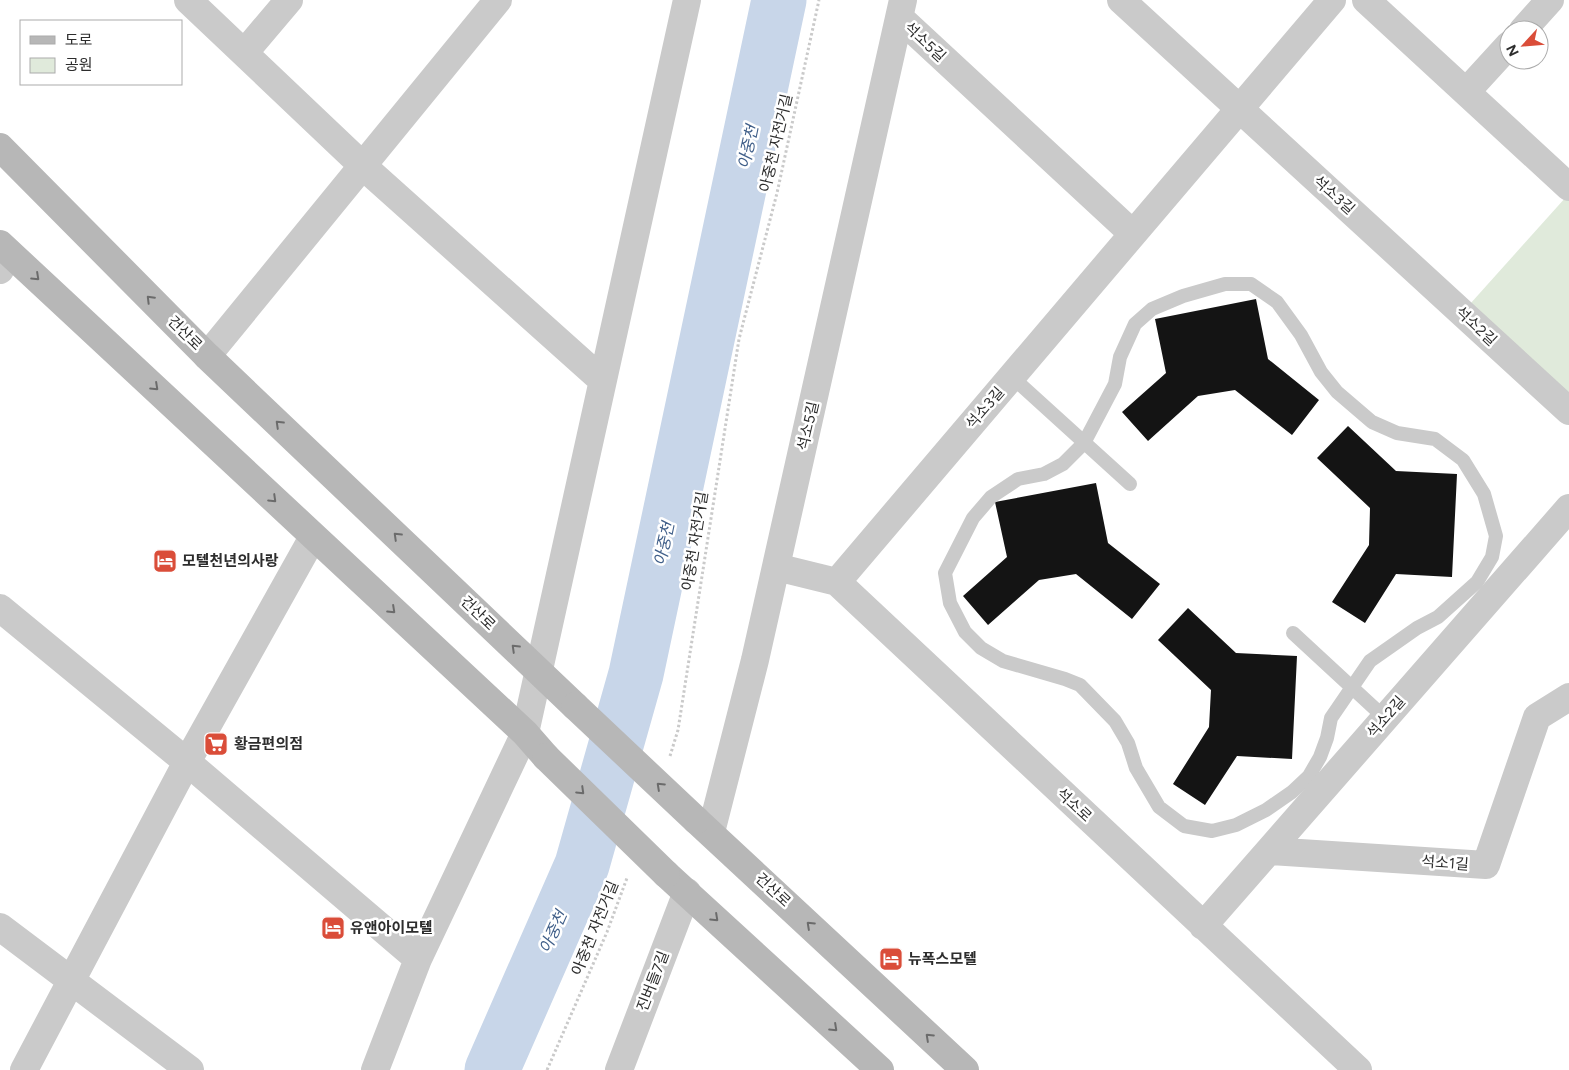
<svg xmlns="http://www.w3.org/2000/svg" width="1569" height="1070" font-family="Figtree,'Noto Sans KR',sans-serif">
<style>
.green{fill:#e0eadb}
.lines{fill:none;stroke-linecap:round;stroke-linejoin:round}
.river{stroke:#c8d6e9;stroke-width:55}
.building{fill:#141414}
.path{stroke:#cacaca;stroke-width:3;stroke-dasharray:2.5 2.5;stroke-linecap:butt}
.lane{stroke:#cacaca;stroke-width:14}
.street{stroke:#cacaca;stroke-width:28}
.secondary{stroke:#b7b7b7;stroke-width:28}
.secondary-bridge{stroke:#b7b7b7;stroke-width:28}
.oneway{stroke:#6b6b6b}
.labels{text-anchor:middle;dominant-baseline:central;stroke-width:5;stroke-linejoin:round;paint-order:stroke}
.street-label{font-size:15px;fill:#2d2d2d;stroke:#fff}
.poi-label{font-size:15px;font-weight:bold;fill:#2d2d2d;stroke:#fff;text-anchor:start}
.water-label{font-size:16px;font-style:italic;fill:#405f89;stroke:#fff}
</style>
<rect width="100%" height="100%" fill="#fff"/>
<path class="green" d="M1566,197L1569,200V399L1470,304Z"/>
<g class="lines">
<path class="river" d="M492,1070L582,865L636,674L779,0"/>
</g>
<path class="building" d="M1256,299L1268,359L1319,400L1292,435L1235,390L1198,396L1148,441L1122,412L1166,373L1155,319Z
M1348,426L1396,471L1457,474L1452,577L1396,574L1365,623L1332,602L1369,545L1370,508L1317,458Z
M1096,483L1108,543L1160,584L1132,619L1076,574L1039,580L988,625L963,596L1007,557L995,502Z
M1188,608L1236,653L1297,656L1292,759L1237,756L1205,805L1173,784L1209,727L1211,690L1158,640Z"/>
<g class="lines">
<path class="path" d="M670,756L678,730L739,339L777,193L819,0
M547,1070L607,932L627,878"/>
<path class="lane" d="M1225,284H1251L1277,302L1301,335L1321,372L1337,392L1372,422L1397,433L1435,439L1463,460L1484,494L1496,536L1492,557L1477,582L1438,617L1417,628L1370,661L1331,718L1327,738L1320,757L1309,776L1292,792L1266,810L1236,825L1212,831L1184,826L1159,807L1136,768L1128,743L1115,721L1080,685L1065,679L1003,661L981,648L965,632L950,603L945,573L973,518L991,497L1018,479L1044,474L1063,464L1084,443L1115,384L1120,357L1135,324L1152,309L1183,296Z
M1012,377L1130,484
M1293,633L1385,718"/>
<path class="street" d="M188,0L364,167L602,380
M1121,0L1569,411
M1366,0L1569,187
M900,18L1133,234
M1523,30L1550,0
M245,52L289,0
M1466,92L1509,45
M0,270L9,253
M207,356L498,0
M776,567L837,582L1358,1070
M837,582L1332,0
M0,608L187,762L418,959
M711,832L755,660L903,0
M1269,851L1486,865L1537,717L1569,697
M1203,926L1569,508
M0,927L190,1070
M24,1070L187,762L313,537
M375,1070L418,959L525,733L687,0
M619,1070L687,892"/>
<path class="secondary" d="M0,147L207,356L575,706
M0,244L525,733L546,757
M696,820L965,1070
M666,874L880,1070"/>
<path class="secondary-bridge" d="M575,706L696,820
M546,757L666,874"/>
</g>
<defs><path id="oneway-chevron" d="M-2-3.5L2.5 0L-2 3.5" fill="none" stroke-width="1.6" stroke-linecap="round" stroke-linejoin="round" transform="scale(1.25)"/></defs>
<g class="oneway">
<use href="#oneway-chevron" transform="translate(36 277) rotate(43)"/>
<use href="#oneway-chevron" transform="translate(150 299) rotate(-135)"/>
<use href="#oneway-chevron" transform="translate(155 387) rotate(43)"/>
<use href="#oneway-chevron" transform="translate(279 424) rotate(-136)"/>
<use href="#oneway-chevron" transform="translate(273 499) rotate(44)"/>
<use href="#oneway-chevron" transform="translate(397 536) rotate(-136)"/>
<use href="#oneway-chevron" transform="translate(392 610) rotate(43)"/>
<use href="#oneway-chevron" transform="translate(515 648) rotate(-136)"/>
<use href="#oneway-chevron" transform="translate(660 786) rotate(-137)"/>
<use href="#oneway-chevron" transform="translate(581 791) rotate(44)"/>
<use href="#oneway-chevron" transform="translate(715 918) rotate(43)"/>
<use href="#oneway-chevron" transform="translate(810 925) rotate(-137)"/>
<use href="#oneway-chevron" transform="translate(834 1028) rotate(43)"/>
<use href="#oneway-chevron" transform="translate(929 1037) rotate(-137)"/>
</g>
<defs>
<g id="hotel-square" transform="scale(1.25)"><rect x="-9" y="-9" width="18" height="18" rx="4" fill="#da4d39" stroke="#fff"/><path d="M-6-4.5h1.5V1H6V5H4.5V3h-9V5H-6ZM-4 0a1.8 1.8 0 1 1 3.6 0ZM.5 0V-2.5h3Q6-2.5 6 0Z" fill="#fff"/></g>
<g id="supermarket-square" transform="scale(1.25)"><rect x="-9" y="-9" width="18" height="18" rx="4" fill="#da4d39" stroke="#fff"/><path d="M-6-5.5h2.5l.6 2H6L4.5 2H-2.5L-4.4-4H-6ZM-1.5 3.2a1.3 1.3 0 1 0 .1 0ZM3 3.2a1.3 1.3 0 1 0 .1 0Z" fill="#fff"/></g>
</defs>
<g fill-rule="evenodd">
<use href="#hotel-square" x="165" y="561"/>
<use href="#supermarket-square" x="216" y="744"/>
<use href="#hotel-square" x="333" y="928"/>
<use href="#hotel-square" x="891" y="959"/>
</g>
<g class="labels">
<g class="street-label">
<text transform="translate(925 42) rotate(43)">석소5길</text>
<text transform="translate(776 143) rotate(-77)">아중천 자전거길</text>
<text transform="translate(1334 195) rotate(42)">석소3길</text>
<text transform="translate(1476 326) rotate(43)">석소2길</text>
<text transform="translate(185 333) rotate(45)">건산로</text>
<text transform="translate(985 408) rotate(-49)">석소3길</text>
<text transform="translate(808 426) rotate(-77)">석소5길</text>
<text transform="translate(695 541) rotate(-81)">아중천 자전거길</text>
<text transform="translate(478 613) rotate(44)">건산로</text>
<text transform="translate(1386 717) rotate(-49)">석소2길</text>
<text transform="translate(1074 805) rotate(43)">석소로</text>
<text transform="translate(1445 863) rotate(4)">석소1길</text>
<text transform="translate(773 890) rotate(43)">건산로</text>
<text transform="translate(595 928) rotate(-68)">아중천 자전거길</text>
<text transform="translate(653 981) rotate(-69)">진버들7길</text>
</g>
<g class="poi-label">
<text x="182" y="561">모텔천년의사랑</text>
<text x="234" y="744">황금편의점</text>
<text x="350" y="928">유앤아이모텔</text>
<text x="908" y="959">뉴폭스모텔</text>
</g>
<g class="water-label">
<text transform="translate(748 147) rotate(-78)">아중천</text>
<text transform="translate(664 544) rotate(-78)">아중천</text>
<text transform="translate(553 932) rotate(-66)">아중천</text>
</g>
</g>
<rect x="20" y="20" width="162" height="65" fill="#ffffff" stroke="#ababab"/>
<rect x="30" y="36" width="25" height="8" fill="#b7b7b7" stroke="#ababab"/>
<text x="65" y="45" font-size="15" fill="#2d2d2d">도로</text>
<rect x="30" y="58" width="25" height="15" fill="#e0eadb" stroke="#ababab"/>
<text x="65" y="70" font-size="15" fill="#2d2d2d">공원</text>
<g transform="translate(1524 45) rotate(244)"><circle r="24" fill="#ffffff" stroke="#ababab"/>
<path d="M0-4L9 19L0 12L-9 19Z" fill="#da4d39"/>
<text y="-8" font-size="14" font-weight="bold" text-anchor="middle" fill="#2d2d2d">N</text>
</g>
</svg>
